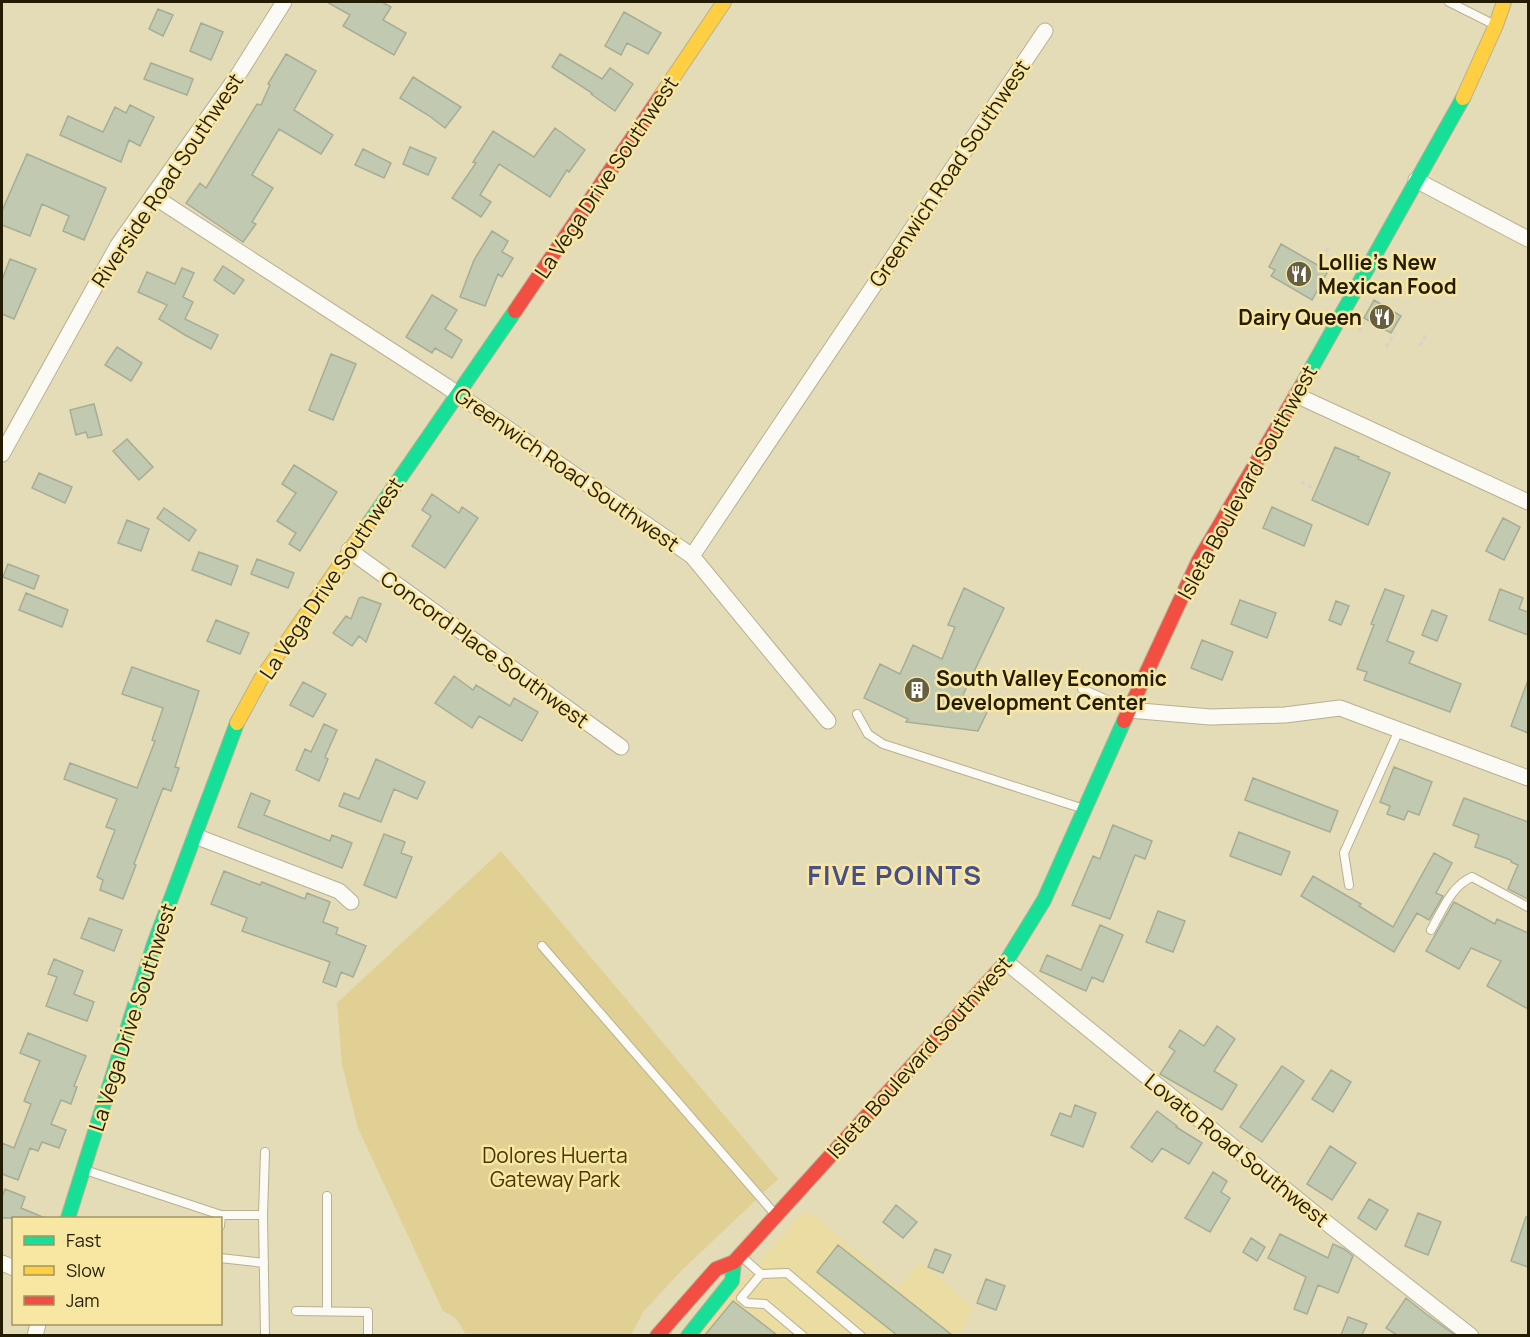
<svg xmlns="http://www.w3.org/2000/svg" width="1530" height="1337" font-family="Manrope,sans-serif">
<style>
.built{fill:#ebdca2}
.green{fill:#e0d093}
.building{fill:#c1c9b1;stroke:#a6ad96;stroke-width:1.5}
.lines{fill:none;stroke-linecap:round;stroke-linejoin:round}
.lane-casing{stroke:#b7b093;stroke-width:10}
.street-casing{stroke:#b7b093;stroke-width:17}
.fast-casing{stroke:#b7b093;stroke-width:16}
.slow-casing{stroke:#b7b093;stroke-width:16}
.jam-casing{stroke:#b7b093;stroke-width:16}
.path{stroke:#d7d3c8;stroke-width:3;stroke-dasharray:4.5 3;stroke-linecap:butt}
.lane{stroke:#fbfaf4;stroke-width:8}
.street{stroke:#fbfaf4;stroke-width:15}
.fast{stroke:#16e098;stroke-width:14}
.slow{stroke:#ffcf43;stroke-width:14}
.jam{stroke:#f24e42;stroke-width:14}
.labels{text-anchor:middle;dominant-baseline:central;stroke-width:5;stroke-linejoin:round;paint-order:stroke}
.street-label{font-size:21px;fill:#231c02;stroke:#f8e6a3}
.poi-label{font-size:21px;font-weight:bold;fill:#231c02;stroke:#f8e6a3;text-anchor:start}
.park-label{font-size:21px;fill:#433702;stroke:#f8e6a3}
.district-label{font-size:27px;font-weight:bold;letter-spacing:1.5px;fill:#454f8b;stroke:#f8e6a3}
</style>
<rect width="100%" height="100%" fill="#e4dbb7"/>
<path class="built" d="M804,1211L813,1217L815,1216L898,1288L921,1262L972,1307L960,1335L695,1336Z"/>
<path class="green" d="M501,851L778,1179L680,1272L643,1312L631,1335H466L456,1318L443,1311L358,1128L342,1064L337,1003Z"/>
<path class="building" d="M327,2H382L391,7L383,20L406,33L394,55L343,26L350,15Z
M158,9L173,15L163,36L149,29Z
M624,12L661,33L648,54L627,43L621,55L605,46Z
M201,23L223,32L211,60L190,51Z
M286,54L316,71L294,110L333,135L321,154L279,129L252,175L273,188L252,222L256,224L243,242L186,203L200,183L206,188L257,104L261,105L270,85L268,84Z
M560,54L602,79L610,68L633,84L615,111L591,94L592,93L552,67Z
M151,63L193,79L187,95L144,79Z
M413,77L461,107L445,128L428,115L400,98Z
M130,105L154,117L140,146L129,140L121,162L60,135L68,116L103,132L115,107L126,113Z
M555,128L585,150L569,172L567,170L550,197L499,164L480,195L491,202L481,217L452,198L476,163L473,162L493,131L534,157Z
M410,147L436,158L428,175L403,164Z
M363,149L391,163L384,178L355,165Z
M27,154L106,188L84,240L63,231L69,216L42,204L30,236L2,225V211Z
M492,231L508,241L502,252L513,258L502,277L498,274L485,306L460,297L474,260Z
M1281,244L1328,271L1312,300L1271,276L1275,270L1269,267Z
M10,259L36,269L14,319L2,314V280Z
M223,266L244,280L234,294L214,280Z
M182,268L194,273L183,297L193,302L185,319L218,335L211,349L185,335L159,319L167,305L138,292L147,272L175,284Z
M432,295L457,310L445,329L462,340L452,358L435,348L432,353L406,337Z
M1374,300L1401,316L1391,333L1364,318Z
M117,347L142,363L131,381L105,365Z
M331,354L356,364L333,420L309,410Z
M94,404L102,435L88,438L86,432L76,435L70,410Z
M127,439L153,467L139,480L113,451Z
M1335,447L1359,457L1358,459L1390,473L1368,525L1312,500Z
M294,465L337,492L300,551L289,544L296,533L277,521L296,493L282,484Z
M39,473L72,487L65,503L32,488Z
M432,494L459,513L462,507L478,518L445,568L412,546L431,516L422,510Z
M1272,507L1312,525L1304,546L1263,528Z
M164,508L196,530L189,541L157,518Z
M1503,518L1520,527L1504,560L1486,551Z
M127,520L149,529L141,551L118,543Z
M199,552L238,566L231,585L192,570Z
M257,559L294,573L288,588L251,574Z
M8,564L39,576L34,589L3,577Z
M964,588L1004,608L963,695L989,708L978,731L906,722L908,719L864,698L880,664L900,674L913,645L942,659L955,627L948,625Z
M1385,589L1404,596L1387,641L1414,652L1409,663L1461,684L1450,712L1364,680L1367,672L1357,669L1374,625L1371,624Z
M1500,589L1523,598L1519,609L1528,612V635L1489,620Z
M26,593L68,610L62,627L19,610Z
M362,597L381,604L366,642L359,636L352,646L333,633L346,616L351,619L359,598Z
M1240,600L1276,613L1267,638L1231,624Z
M1336,601L1349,606L1341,625L1329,620Z
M1432,610L1447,616L1437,641L1422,635Z
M216,620L249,633L240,654L207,641Z
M1202,640L1233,652L1222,680L1191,668Z
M132,667L199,691L175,767L179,768L171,791L163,788L134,864L136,865L123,899L100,890L103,880L97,877L115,830L106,827L117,799L64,779L70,763L137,788L155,741L152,740L163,708L122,694Z
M454,676L473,690L476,685L510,706L514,698L538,712L522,741L479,716L472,728L435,703Z
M303,682L326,694L313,717L290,705Z
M1527,683L1528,684V733L1511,726Z
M324,724L337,730L325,757L328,759L319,781L296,770L305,749L311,752Z
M376,759L425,782L417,799L394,789L381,822L339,806L344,793L359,799Z
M1394,767L1432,782L1419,815L1408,811L1404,820L1387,814L1390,806L1380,802Z
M1253,778L1338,811L1330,832L1245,800Z
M251,793L270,801L264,815L330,841L332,835L352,843L342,868L238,827Z
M1464,798L1528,822V899L1508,889L1518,865L1511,862V860L1475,847L1479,835L1453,825Z
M1113,825L1152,841L1145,859L1135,855L1110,919L1072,905L1093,856L1100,859Z
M1239,832L1290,852L1281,875L1230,856Z
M384,834L405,842L401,853L412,857L396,898L364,885Z
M1434,853L1452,863L1436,893L1443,896L1429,920L1417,913L1394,952L1301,896L1313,876L1361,904L1359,906L1393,927Z
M224,871L260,885L262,882L305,899L307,893L330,902L323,922L338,928L336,934L366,946L353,977L341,972L336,987L323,982L330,962L242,931L247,918L211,904Z
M1454,902L1495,924L1497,919L1528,933V1009L1487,986L1501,961L1471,948L1459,969L1426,951Z
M1158,911L1185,921L1173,952L1146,942Z
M89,918L122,930L114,951L81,938Z
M1100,925L1123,935L1103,982L1092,977L1086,991L1040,971L1047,955L1081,970Z
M54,959L83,971L74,994L94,1002L87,1021L46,1006L57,977L48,974Z
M1217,1026L1235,1039L1214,1071L1237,1085L1222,1110L1160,1074L1175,1051L1169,1047L1180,1030L1204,1046Z
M28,1033L86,1056L74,1086L77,1087L71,1104L61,1100L51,1124L66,1130L59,1148L42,1142L38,1151L30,1148L18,1180L2,1174V1143L14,1148L31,1104L24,1101L40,1061L20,1053Z
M1282,1066L1304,1081L1262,1142L1240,1127Z
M1331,1070L1351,1082L1333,1112L1312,1099Z
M1075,1105L1096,1113L1083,1147L1051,1135L1060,1113L1071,1117Z
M1157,1111L1177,1126L1176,1127L1202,1143L1189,1164L1162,1148L1152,1162L1131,1147Z
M1330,1146L1356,1163L1332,1200L1307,1184Z
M1213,1172L1227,1181L1221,1192L1230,1198L1210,1232L1185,1218Z
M5,1189L25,1197L21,1208L45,1218H2V1197Z
M1369,1199L1388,1210L1376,1230L1358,1218Z
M896,1205L917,1222L903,1238L883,1222Z
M1418,1213L1441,1222L1428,1255L1405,1246Z
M1526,1217H1528V1267L1511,1261Z
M1280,1234L1328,1258L1333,1244L1344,1249L1353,1256L1338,1293L1318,1285L1307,1314L1294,1309L1306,1277L1268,1258Z
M1251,1238L1265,1247L1257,1261L1243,1252Z
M838,1245L952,1335H897L817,1272Z
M935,1249L951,1255L943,1273L928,1267Z
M986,1279L1005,1286L996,1310L977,1303Z
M1406,1298L1426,1314L1455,1335H1397L1386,1328Z
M733,1301L777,1335H705Z
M1348,1317L1367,1324L1362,1335H1341Z"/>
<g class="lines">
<g class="lane-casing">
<path id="lane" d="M1449,2L1495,25
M1082,689L1128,709
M857,714L868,734L883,744L1084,809
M1349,885L1344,853L1399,730
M1431,930C1442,911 1451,886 1472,877L1528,907
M542,946L775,1214
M85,1170L221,1215L220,1226
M221,1215H263
M741,1256L761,1274L787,1273L861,1336
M220,1258L264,1263
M761,1274L741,1298L747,1303L765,1304L803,1336
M296,1311L368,1312V1336
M327,1311V1196
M265,1336L263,1215L265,1152"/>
</g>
<g class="street-casing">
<path id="street" d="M1416,180L1528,239
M153,196L446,386L692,556L828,721
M1296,395L1528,502
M2,454L118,245L238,75L284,2
M349,550L621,747
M692,556L1045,31
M1129,710L1210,717L1285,715L1340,708L1528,778
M195,836L339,891L351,902
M1006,962L1328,1224L1471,1336
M2,1263L14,1268
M35,1336L38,1324"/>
</g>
<g class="fast-casing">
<path id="fast" d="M1302,385L1463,98
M369,523L515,311
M999,970L1006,962L1044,900L1124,721
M68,1218L154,944L237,723
M688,1336L732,1281L734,1262"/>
</g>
<g class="slow-casing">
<path id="slow" d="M660,97L724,2
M1463,98L1496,25L1504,2
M237,723L261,679L369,523"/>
</g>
<g class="jam-casing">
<path id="jam" d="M515,311L660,97
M1124,721L1199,560L1302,385
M657,1336L716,1269L734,1262L999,970"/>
</g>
<path class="path" d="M1322,258L1328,248
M1359,331L1365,322
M1420,346L1426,335
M1386,347L1395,333
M1301,482L1313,488"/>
<use href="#lane" class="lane"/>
<use href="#street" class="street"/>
<use href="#fast" class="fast"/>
<use href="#slow" class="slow"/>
<use href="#jam" class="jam"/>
</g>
<defs>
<g id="restaurant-disc" transform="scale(1.35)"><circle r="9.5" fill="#675f41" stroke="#f8e6a3"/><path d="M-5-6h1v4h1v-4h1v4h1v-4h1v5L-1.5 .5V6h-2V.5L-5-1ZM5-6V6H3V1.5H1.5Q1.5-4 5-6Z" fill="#fff"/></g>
<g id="building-disc" transform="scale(1.35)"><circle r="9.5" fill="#675f41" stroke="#f8e6a3"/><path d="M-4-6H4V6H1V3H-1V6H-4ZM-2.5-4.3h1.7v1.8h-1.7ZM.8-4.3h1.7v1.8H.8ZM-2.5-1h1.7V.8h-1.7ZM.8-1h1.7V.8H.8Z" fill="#fff"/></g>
</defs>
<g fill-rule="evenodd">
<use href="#restaurant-disc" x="1299" y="274"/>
<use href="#restaurant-disc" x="1382" y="317"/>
<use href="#building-disc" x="917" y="690"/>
</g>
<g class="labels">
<g class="street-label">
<text transform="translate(949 173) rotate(-56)">Greenwich Road Southwest</text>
<text transform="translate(606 177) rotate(-56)">La Vega Drive Southwest</text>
<text transform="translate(167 180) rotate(-56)">Riverside Road Southwest</text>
<text transform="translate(567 469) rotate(35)">Greenwich Road Southwest</text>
<text transform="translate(1247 482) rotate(-61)">Isleta Boulevard Southwest</text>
<text transform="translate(331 578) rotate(-56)">La Vega Drive Southwest</text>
<text transform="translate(485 649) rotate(36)">Concord Place Southwest</text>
<text transform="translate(132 1017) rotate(-72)">La Vega Drive Southwest</text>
<text transform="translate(919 1057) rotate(-48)">Isleta Boulevard Southwest</text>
<text transform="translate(1237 1150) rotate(39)">Lovato Road Southwest</text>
</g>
<g class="poi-label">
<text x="1318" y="262">Lollie's New<tspan x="1318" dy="24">Mexican Food</tspan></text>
<text x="1362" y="317" text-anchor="end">Dairy Queen</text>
<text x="936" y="678">South Valley Economic<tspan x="936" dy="24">Development Center</tspan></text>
</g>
<g class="park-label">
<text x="555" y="1155">Dolores Huerta<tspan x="555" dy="24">Gateway Park</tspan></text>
</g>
<g class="district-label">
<text x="895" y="874">FIVE POINTS</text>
</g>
</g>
<rect width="1530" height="1337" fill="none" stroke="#231c02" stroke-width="6"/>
<rect x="12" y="1217" width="210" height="108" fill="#f8e6a3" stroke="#a39563" stroke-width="1.5"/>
<rect x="24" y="1236" width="30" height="9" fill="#16e098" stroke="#a39563" stroke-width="1.5"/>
<text x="66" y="1247" font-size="18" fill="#231c02">Fast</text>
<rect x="24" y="1266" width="30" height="9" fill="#ffcf43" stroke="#a39563" stroke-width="1.5"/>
<text x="66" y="1277" font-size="18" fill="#231c02">Slow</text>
<rect x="24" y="1296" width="30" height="9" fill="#f24e42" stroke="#a39563" stroke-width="1.5"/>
<text x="66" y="1307" font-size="18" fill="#231c02">Jam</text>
</svg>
